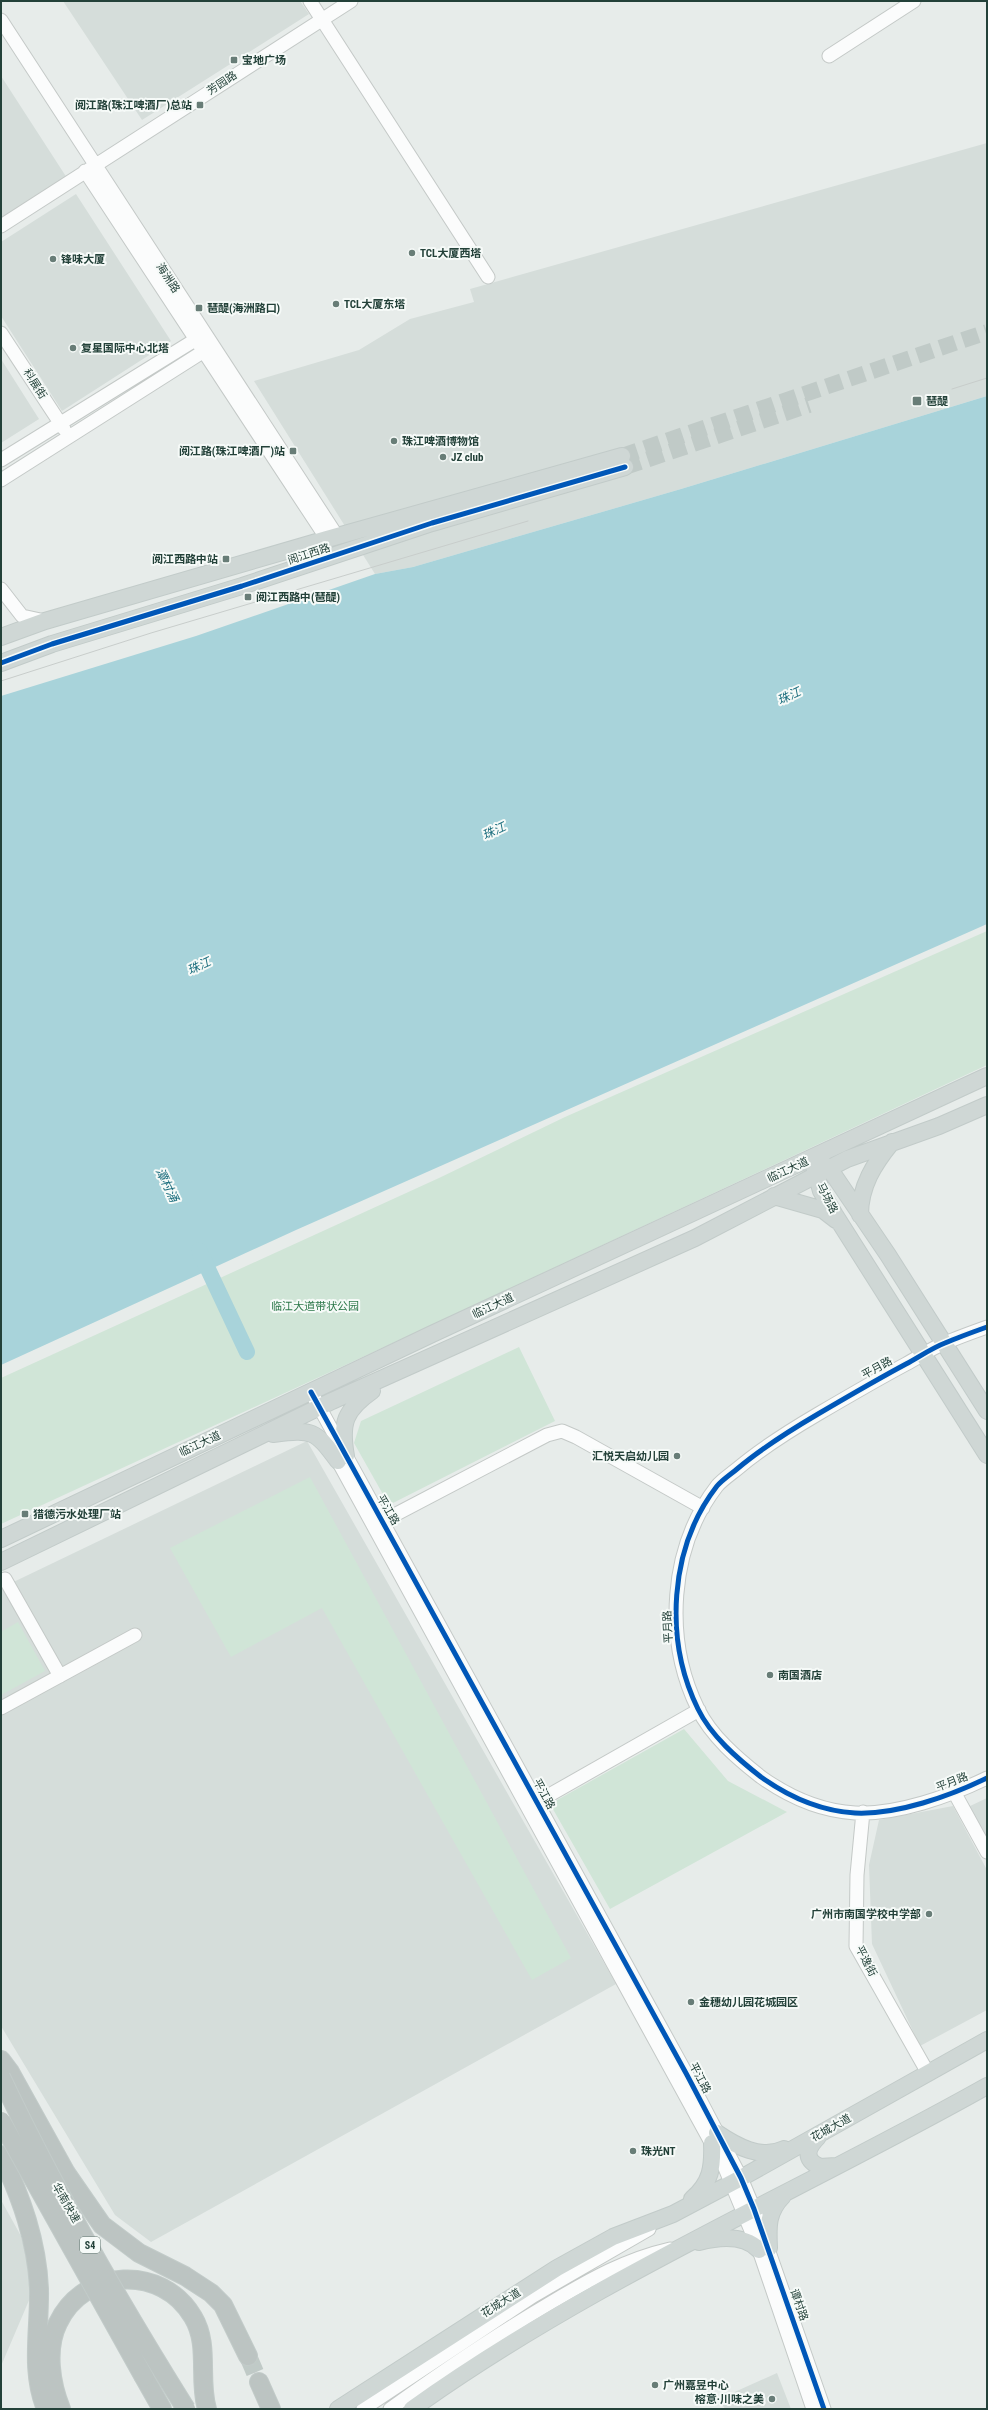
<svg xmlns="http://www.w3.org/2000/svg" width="988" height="2410" font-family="'Roboto Condensed','Noto Sans SC',sans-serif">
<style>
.built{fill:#d5ddda}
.green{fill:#d0e5d7}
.water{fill:#a8d3da}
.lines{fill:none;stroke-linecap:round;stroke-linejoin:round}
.river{stroke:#a8d3da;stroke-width:16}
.major-tunnel{stroke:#c0cac7;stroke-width:16;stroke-dasharray:16 8;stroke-linecap:butt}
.highway-tunnel{stroke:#c0cac7;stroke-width:18;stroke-dasharray:18 9;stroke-linecap:butt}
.minor-casing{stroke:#c4c9c7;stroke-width:15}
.major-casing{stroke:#c2cbc9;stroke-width:18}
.highway-casing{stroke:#c2cbc9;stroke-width:20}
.minor{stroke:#fbfcfc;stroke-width:13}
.major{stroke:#cfd7d5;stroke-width:16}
.highway{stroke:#bcc4c2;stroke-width:18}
.tram{stroke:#c8cdcb;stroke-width:1}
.highway-bridge-casing{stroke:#c2cbc9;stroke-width:20;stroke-linecap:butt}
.highway-bridge{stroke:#bcc4c2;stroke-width:18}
.cycleway-casing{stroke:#f6faf8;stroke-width:8}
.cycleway{stroke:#0057b8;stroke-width:5}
.poi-dot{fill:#687d77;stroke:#f6faf8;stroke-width:1.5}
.labels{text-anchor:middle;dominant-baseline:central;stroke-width:4;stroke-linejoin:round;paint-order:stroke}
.shield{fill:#f6faf8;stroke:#627872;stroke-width:1}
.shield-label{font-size:10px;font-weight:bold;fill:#234139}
.poi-label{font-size:11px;font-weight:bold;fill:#234139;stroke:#f6faf8;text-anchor:start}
.street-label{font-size:11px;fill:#234139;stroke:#f6faf8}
.park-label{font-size:11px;fill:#2d784a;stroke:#f6faf8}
.water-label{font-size:12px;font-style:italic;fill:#1c6e7e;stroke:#f6faf8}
</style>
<rect width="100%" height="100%" fill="#e7ecea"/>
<path class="built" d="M63,1H300L309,14L142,120Z
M1,76L67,178L1,221Z
M987,143V396L681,489L413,567L375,574L254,381L359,350L410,319L474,302L470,289Z
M76,194L171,341L62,411L1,316V242Z
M1,359L39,419L1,443Z
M307,1441L616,1984L151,2242L115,2215L1,2026V1588Z
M987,1798V1839L968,1807Z
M953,1806L987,1870V2010L920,2046L872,1944L869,1865L879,1820Z
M1,2200L21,2236L27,2258L30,2298L1,2366Z
M777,2373L791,2409H725L719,2399Z"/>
<path class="green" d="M987,931V1065L447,1318L1,1524V1378L439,1178L565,1117Z
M519,1347L555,1421L389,1505L354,1443L361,1421Z
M310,1477L571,1958L532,1980L322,1608L231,1657L170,1548Z
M18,1622L45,1671L1,1695V1632Z
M684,1729L728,1781L787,1812L610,1909L550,1804Z"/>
<path class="water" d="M987,396V924L296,1230L1,1365V696L196,636L375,574L413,567L681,489Z"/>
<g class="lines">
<path class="river" d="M199,1250L247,1352"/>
<path class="major-tunnel" d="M622,456L987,332
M625,467L809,405"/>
<path class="highway-tunnel" d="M248,2356L259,2382"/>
<g class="minor-casing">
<path id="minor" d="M310,1L488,277
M1,20L337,536
M829,56L914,1
M85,171L327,539
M1,226L351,1
M1,333L64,429
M1,460L203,335
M1,480L212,346
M1,589L22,616L45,621
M987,1327C973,1332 959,1337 945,1343C932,1348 919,1357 906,1364C876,1380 847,1397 818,1414C789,1431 763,1447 737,1469C731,1474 722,1480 717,1486C669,1548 664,1640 698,1709C711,1736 738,1759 761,1777C789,1797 820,1811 855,1813C897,1815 950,1796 987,1778
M311,1392L687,2075L741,2178L754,2209L824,2409
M333,1452L725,2168L759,2250L813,2409
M383,1521L547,1435L562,1431L576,1437L703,1508
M5,1579L60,1676
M1,1708L135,1635
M954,1792L987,1852
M530,1806L699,1710
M863,1812L857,1875L856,1946L928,2073
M363,2409L533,2296L649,2229
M390,2409C443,2371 496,2335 552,2302C591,2279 626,2259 670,2249"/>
</g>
<g class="major-casing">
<path id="major" d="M1,637L45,621L327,539L622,456
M1,663L52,644L242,586L432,523L625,467
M820,1162L829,1168L888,1255L987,1411
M814,1166L821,1191L835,1215L987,1455
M774,1196L823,1210L836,1220
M860,1215C860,1186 874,1164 892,1142
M273,1434C313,1429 315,1430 338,1461
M346,1456C340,1423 345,1410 372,1391
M1,1539L432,1334L987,1076
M1,1562L332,1401L695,1238L847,1159L939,1126L987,1105
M717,2133C736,2146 761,2160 784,2149
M818,2137C807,2148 803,2159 820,2167L836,2166
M692,2199C711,2183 713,2167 712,2143
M699,2242C719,2237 744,2234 759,2250
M769,2248C768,2227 767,2212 783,2196
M338,2409L557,2268L613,2237L673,2214L741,2178L987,2040
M412,2409C592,2280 795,2194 987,2086"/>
</g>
<g class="highway-casing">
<path id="highway" d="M1,2060L10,2072L66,2173L102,2225L139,2253L185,2276L211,2293L223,2305L248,2356
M1,2155C21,2197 37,2241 39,2289C40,2329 30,2370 46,2409
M144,2377L162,2409
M259,2382L271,2409
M61,2409C51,2384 45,2349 58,2323C84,2268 162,2264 193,2317C210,2345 198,2379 207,2409"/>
</g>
<use href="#minor" class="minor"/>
<use href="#major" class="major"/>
<use href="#highway" class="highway"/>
<path class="tram" d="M952,389L987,378
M1,681L151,633L528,521"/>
<g class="highway-bridge-casing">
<path id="highway-bridge" d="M1,2077C55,2191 119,2302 186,2409
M1,2121L144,2377"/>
</g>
<use href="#highway-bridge" class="highway-bridge"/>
<g class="cycleway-casing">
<path id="cycleway" d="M1,663L52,644L242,586L432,523L625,467
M987,1327C973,1332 959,1337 945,1343C932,1348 919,1357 906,1364C876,1380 847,1397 818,1414C789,1431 763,1447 737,1469C731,1474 722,1480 717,1486C669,1548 664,1640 698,1709C711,1736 738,1759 761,1777C789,1797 820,1811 855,1813C897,1815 950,1796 987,1778
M311,1392L687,2075L741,2178L754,2209L824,2409"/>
</g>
<use href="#cycleway" class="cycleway"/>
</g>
<g class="poi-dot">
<rect x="230" y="56" width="8" height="8" rx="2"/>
<rect x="196" y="101" width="8" height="8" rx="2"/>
<circle cx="412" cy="253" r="4"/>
<circle cx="53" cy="259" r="4"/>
<circle cx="336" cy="304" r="4"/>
<rect x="195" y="304" width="8" height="8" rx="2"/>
<circle cx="73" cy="348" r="4"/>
<rect x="912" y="396" width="10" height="10" rx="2"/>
<circle cx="394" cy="441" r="4"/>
<rect x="289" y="447" width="8" height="8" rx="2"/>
<circle cx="443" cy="457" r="4"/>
<rect x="222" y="555" width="8" height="8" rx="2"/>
<rect x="244" y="593" width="8" height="8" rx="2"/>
<circle cx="677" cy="1456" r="4"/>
<rect x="21" y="1510" width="8" height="8" rx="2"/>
<circle cx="770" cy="1675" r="4"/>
<circle cx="929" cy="1914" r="4"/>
<circle cx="691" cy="2002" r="4"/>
<circle cx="633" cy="2151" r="4"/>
<circle cx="655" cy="2385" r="4"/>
<circle cx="772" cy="2399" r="4"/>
</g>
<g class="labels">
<rect class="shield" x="80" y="2237" width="20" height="16" rx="3"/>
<g class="shield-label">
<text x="90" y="2245">S4</text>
</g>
<g class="poi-label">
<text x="242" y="60">宝地广场</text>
<text x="192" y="105" text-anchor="end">阅江路(珠江啤酒厂)总站</text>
<text x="420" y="253">TCL大厦西塔</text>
<text x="61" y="259">锋味大厦</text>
<text x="344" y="304">TCL大厦东塔</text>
<text x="207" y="308">琶醍(海洲路口)</text>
<text x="81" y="348">复星国际中心北塔</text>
<text x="926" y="401">琶醍</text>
<text x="402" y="441">珠江啤酒博物馆</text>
<text x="285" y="451" text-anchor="end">阅江路(珠江啤酒厂)站</text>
<text x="451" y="457">JZ club</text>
<text x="218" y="559" text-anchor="end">阅江西路中站</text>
<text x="256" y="597">阅江西路中(琶醍)</text>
<text x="669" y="1456" text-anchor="end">汇悦天启幼儿园</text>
<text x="33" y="1514">猎德污水处理厂站</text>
<text x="778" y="1675">南国酒店</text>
<text x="921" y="1914" text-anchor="end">广州市南国学校中学部</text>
<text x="699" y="2002">金穗幼儿园花城园区</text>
<text x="641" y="2151">珠光NT</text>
<text x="663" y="2385">广州嘉昱中心</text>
<text x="764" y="2399" text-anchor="end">榕意·川味之美</text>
</g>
<g class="street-label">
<text transform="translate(222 83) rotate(-33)">芳园路</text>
<text transform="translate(168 278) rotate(57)">海洲路</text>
<text transform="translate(35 384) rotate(57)">科展街</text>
<text transform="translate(309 554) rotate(-18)">阅江西路</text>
<text transform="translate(788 1170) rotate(-25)">临江大道</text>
<text transform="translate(827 1198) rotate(63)">马场路</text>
<text transform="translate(493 1306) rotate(-25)">临江大道</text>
<text transform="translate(877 1368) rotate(-29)">平月路</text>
<text transform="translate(200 1444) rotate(-25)">临江大道</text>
<text transform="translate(388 1510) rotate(60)">平江路</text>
<text transform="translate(668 1627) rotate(-93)">平月路</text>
<text transform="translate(952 1782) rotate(-21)">平月路</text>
<text transform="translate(544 1794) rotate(61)">平江路</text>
<text transform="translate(866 1961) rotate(63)">平逸街</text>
<text transform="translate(700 2078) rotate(62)">平江路</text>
<text transform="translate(831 2128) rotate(-29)">花城大道</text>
<text transform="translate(66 2203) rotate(60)">华南快速</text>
<text transform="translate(501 2303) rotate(-32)">花城大道</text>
<text transform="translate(799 2305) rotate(71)">谭村路</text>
</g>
<g class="park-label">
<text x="315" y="1306">临江大道带状公园</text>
</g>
<g class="water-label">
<text transform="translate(789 696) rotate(-25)">珠江</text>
<text transform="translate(494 831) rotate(-25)">珠江</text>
<text transform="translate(199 966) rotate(-25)">珠江</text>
<text transform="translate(167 1185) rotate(64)">潭村涌</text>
</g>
</g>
<rect width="988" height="2410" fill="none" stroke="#234139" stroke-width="4"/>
</svg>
